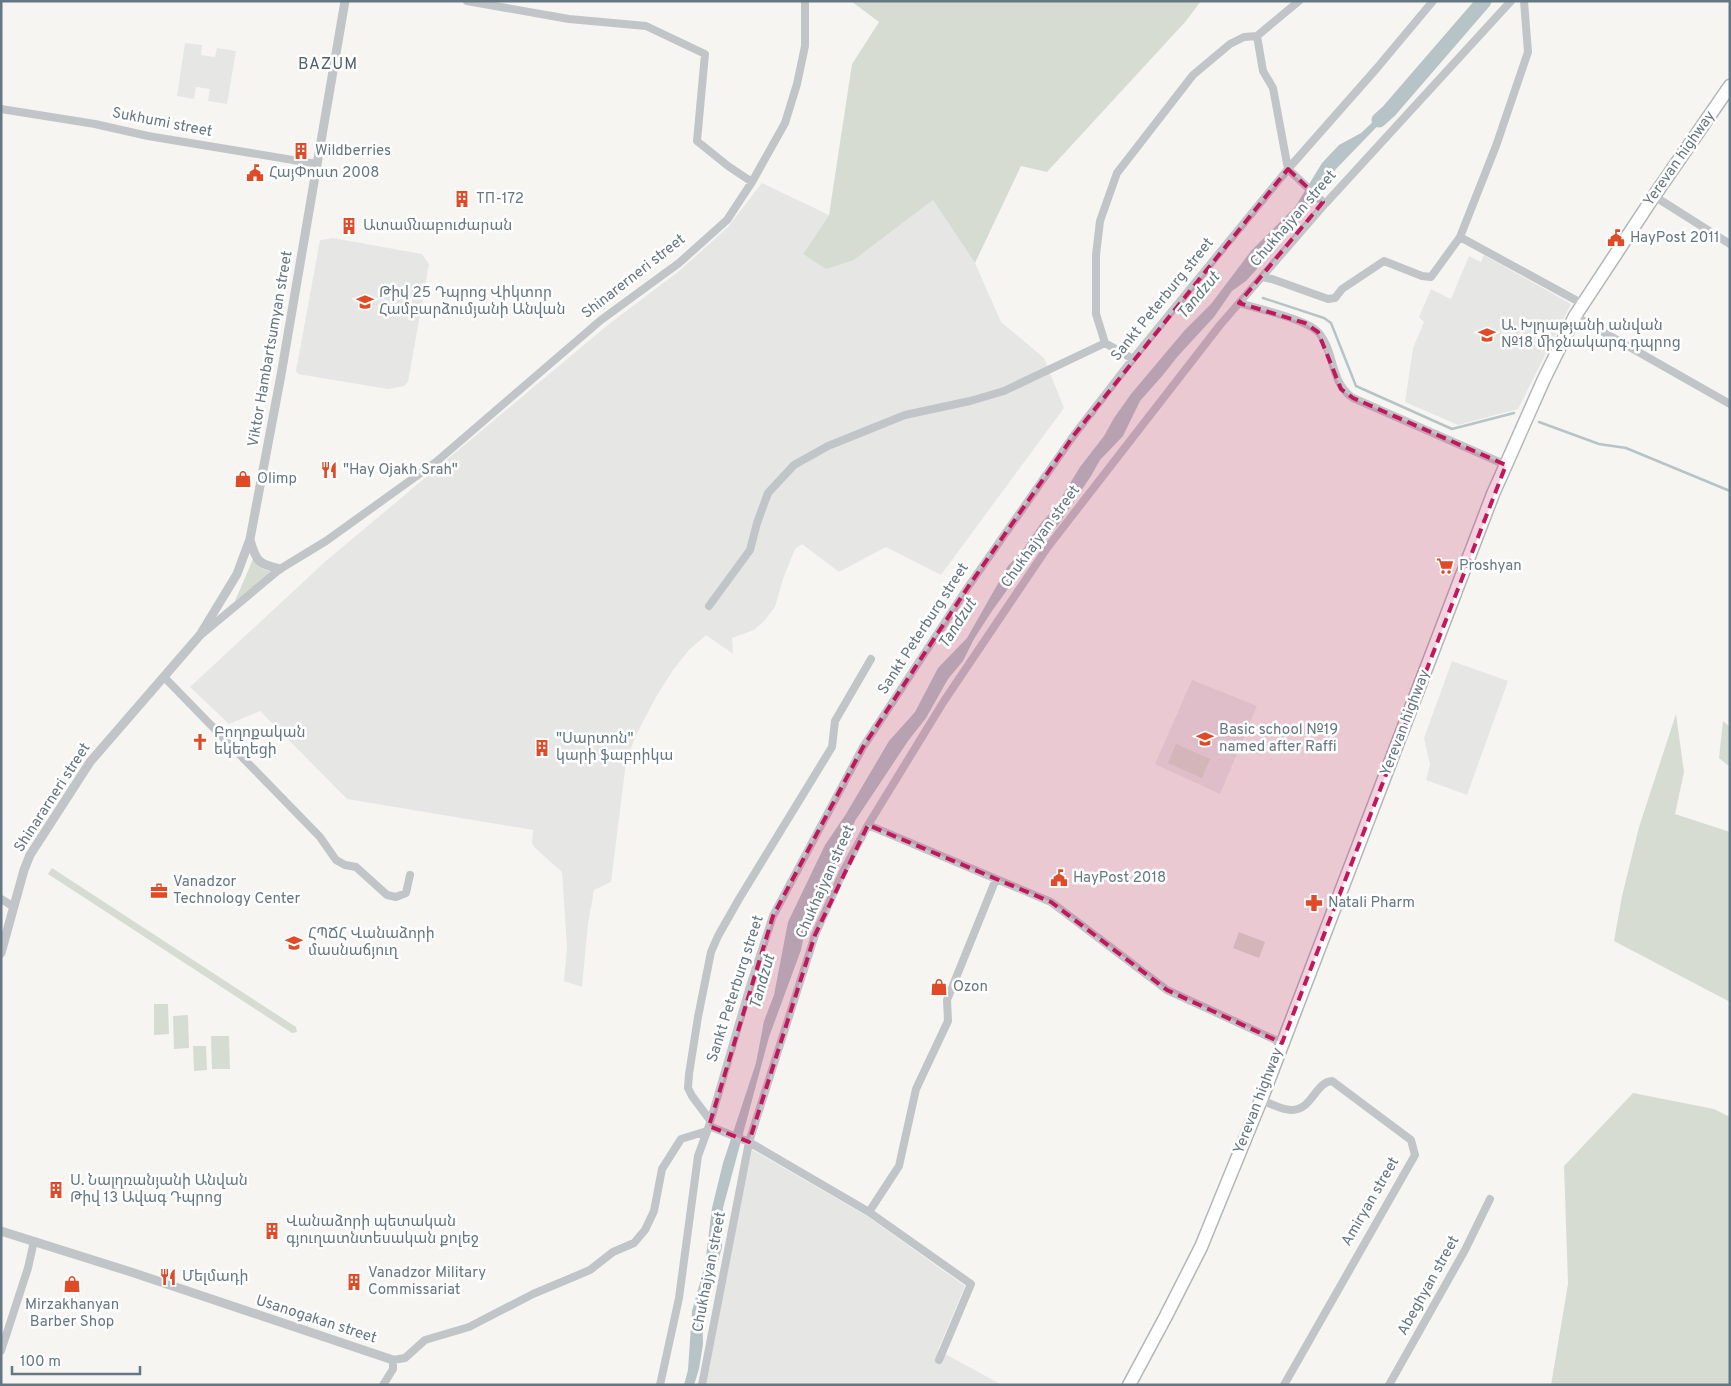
<svg xmlns="http://www.w3.org/2000/svg" width="1731" height="1386" font-family="Overpass,'Noto Sans Armenian',sans-serif">
<style>
.built{fill:#e6e7e5}
.green{fill:#d7dcd3}
.water{fill:#b6c4c7}
.lines{fill:none;stroke-linecap:round;stroke-linejoin:round}
.stream{stroke:#b6c4c7;stroke-width:2.5}
.river{stroke:#b6c4c7;stroke-width:15}
.trunk-casing{stroke:#b2b6b9;stroke-width:15}
.minor{stroke:#c1c5c8;stroke-width:8}
.tertiary{stroke:#c1c5c8;stroke-width:9}
.trunk{stroke:#fff;stroke-width:12}
.marked{fill:#c2185b;fill-opacity:0.2;stroke:#c2185b;stroke-width:4;stroke-dasharray:10 6;stroke-linejoin:round}
.labels{text-anchor:middle;dominant-baseline:central;stroke-width:5;stroke-linejoin:round;paint-order:stroke}
.street-label{font-size:15px;fill:#657783;stroke:#fff}
.poi-label{font-size:15px;fill:#657783;stroke:#fff;text-anchor:start}
.neighbourhood-label{font-size:16px;letter-spacing:1px;fill:#535f68;stroke:#fff}
.water-label{font-size:16px;font-style:italic;fill:#60787f;stroke:#fff}
</style>
<rect width="100%" height="100%" fill="#f6f5f2"/>
<path class="built" d="M185,43L202,45L201,55L215,57L217,48L236,51L227,104L208,101L210,89L196,87L194,99L177,96Z
M762,183L829,215L803,254L854,260L933,200L975,263L1001,322L1044,358L1064,408L941,575L886,547L839,572L802,544L795,549L783,579L775,607L764,621L754,630L732,638L733,654L706,635L689,650L673,670L656,697L636,735L626,762L611,882L594,890L588,924L582,987L564,981L567,947L562,872L534,847L532,843L533,830L347,799L260,711L229,724L190,687L327,560L609,324L679,271L727,228Z
M333,238L422,254L429,264L408,382L404,386L388,389L298,374L296,371L320,240Z
M1484,255L1571,304L1518,409L1458,425L1405,402L1413,348L1424,322L1419,317L1431,289L1451,299L1469,256L1481,262Z
M1452,661L1508,681L1467,795L1426,780L1430,765L1424,738Z
M1192,680L1257,706L1220,794L1155,764Z
M751,1149L867,1216L965,1286L938,1350L1002,1385H706Z"/>
<path class="green" d="M851,1H1201L1186,21L1047,172L1021,166L975,263L933,200L854,260L826,269L803,254L829,215L852,64L879,22Z
M253,559L263,569L272,572L235,601Z
M1676,714L1684,772L1675,814L1730,832V1002L1614,941L1622,896L1639,827Z
M1723,721L1730,727V767L1719,758Z
M1176,744L1210,759L1202,778L1168,763Z
M52,868L296,1027L297,1032L292,1033L48,874Z
M1239,932L1265,942L1259,958L1233,948Z
M154,1004H168L169,1034L154,1035Z
M188,1015L189,1048L174,1049L173,1016Z
M211,1036H229L230,1069H212Z
M193,1046H206L207,1070L194,1071Z
M1633,1093L1714,1109L1730,1117V1385H1551L1568,1284L1564,1166Z"/>
<path class="water" d="M1390,106L1394,109L1336,169L1321,188L1309,201L1286,232L1266,254L1256,270L1246,281L1232,291L1214,317L1178,356L1163,375L1140,401L1123,436L1100,460L1091,476L1058,525L1038,547L992,611L974,639L963,661L948,679L926,718L908,741L855,821L843,850L831,870L820,896L809,911L801,950L769,1037L723,1208L722,1247L715,1272L702,1310L703,1344L699,1369L694,1385H684L688,1370L692,1311L705,1265L712,1208L723,1163L756,1063L764,1021L774,995L788,922L825,845L846,814L889,741L915,712L938,668L967,638L1008,566L1022,551L1041,523L1055,508L1080,467L1104,436L1114,418L1131,394L1184,331L1211,304L1251,251L1295,207L1322,163L1339,145L1361,133Z"/>
<g class="lines">
<path class="stream" d="M1263,298L1324,318L1331,323L1356,386L1452,429L1514,413
M1539,422L1599,444L1626,448L1730,491"/>
<path class="river" d="M1379,120L1389,111L1484,1"/>
<g class="trunk-casing">
<path id="trunk" d="M1129,1385L1166,1316L1201,1247L1261,1100L1493,494L1544,379L1575,316L1654,196L1730,86"/>
</g>
<path class="minor" d="M467,1L569,19L646,26L705,54L697,141L728,166L752,182
M1299,1L1257,36L1263,71L1273,88L1288,169L1325,204
M1,109L95,124L148,136L317,164
M1654,196L1730,244
M1460,237L1496,146L1528,52L1524,1
M1262,277L1272,279L1328,299L1335,298L1342,289L1384,261L1422,276L1431,277L1460,237L1583,304
M1239,303C1258,309 1307,319 1319,333C1335,352 1330,383 1353,398L1506,465
M1575,316L1730,404
M1133,359L1105,343L1096,314V255L1100,221L1117,173L1193,75L1230,44L1244,37L1257,36
M709,606L750,550L757,523L768,493L794,465L828,446L905,415L970,401L1004,391L1105,343
M202,634L280,569L326,541L436,462L601,320L679,263L727,220L752,182L785,123L797,84L805,46V1
M165,678L320,837L336,860L345,865L356,867L387,895L396,897L406,893L410,875
M868,825L1051,902L1167,990L1282,1043
M1,899L14,907
M1261,1100C1270,1103 1281,1110 1291,1110C1312,1111 1315,1082 1332,1081L1411,1140L1415,1155L1284,1385
M710,1120L692,1096L688,1088L689,1074L698,1017L711,952L718,936L739,899L832,747L835,721L871,659
M709,1126L749,1142L869,1212L971,1284L939,1360
M869,1212L899,1166L916,1089L948,1021L947,1000L996,879
M1,1351L28,1268L34,1241
M383,1385L393,1369V1360L405,1358L425,1340L469,1327L533,1294L590,1270L613,1252L634,1243L645,1230L654,1211L662,1169L681,1139L707,1131
M660,1385L679,1298L698,1156L709,1126L750,986L773,916L863,747L968,587L1074,435L1132,360L1288,169L1377,68L1433,1
M702,1385L749,1142L815,935L843,872L868,825L944,701L1047,548L1220,325L1325,204L1511,1
M1389,1385L1465,1250L1490,1199"/>
<path class="tertiary" d="M250,540C256,561 258,564 280,569
M1,953L24,870L30,855L90,762L200,635L237,574L250,539L281,375L345,1
M1,1231L131,1272L393,1360"/>
<use href="#trunk" class="trunk"/>
</g>
<path class="marked" d="M1288,169L1323,202L1239,303L1305,323L1318,332L1341,389L1353,398L1506,465L1282,1043L1167,990L1051,902L868,825L815,935L749,1142L709,1126L773,916L863,747L968,587L1074,435Z"/>
<defs>
<g id="building-bare" transform="scale(1.35)"><path d="M-4-6H4V6H1V3H-1V6H-4ZM-2.5-4.3h1.7v1.8h-1.7ZM.8-4.3h1.7v1.8H.8ZM-2.5-1h1.7V.8h-1.7ZM.8-1h1.7V.8H.8Z" fill="#e04a27" stroke="#fff" stroke-width="2.5" paint-order="stroke"/></g>
<g id="civic-bare" transform="scale(1.35)"><path d="M-.6-6.5H3V-4.5H.6V-3L4-1V1h2V6H-6V1h2V-1L-.6-3ZM-1.2 2.5V6h2.4V2.5Z" fill="#e04a27" stroke="#fff" stroke-width="2.5" paint-order="stroke"/></g>
<g id="school-bare" transform="scale(1.35)"><path d="M0-5L7-2L0 1L-7-2ZM-4 1L0 2.5L4 1V4Q0 6-4 4Z" fill="#e04a27" stroke="#fff" stroke-width="2.5" paint-order="stroke"/></g>
<g id="restaurant-bare" transform="scale(1.35)"><path d="M-5-6h1v4h1v-4h1v4h1v-4h1v5L-1.5 .5V6h-2V.5L-5-1ZM5-6V6H3V1.5H1.5Q1.5-4 5-6Z" fill="#e04a27" stroke="#fff" stroke-width="2.5" paint-order="stroke"/></g>
<g id="shop-bare" transform="scale(1.35)"><path d="M-5-2.5h2.3a2.7 3.5 0 0 1 5.4 0H5L5.5 6h-11ZM-1.5-2.5h3a1.5 2.3 0 0 0-3 0Z" fill="#e04a27" stroke="#fff" stroke-width="2.5" paint-order="stroke"/></g>
<g id="supermarket-bare" transform="scale(1.35)"><path d="M-6-5.5h2.5l.6 2H6L4.5 2H-2.5L-4.4-4H-6ZM-1.5 3.2a1.3 1.3 0 1 0 .1 0ZM3 3.2a1.3 1.3 0 1 0 .1 0Z" fill="#e04a27" stroke="#fff" stroke-width="2.5" paint-order="stroke"/></g>
<g id="church-bare" transform="scale(1.35)"><path d="M-1.2-6h2.4v3.5h3.3v2.4h-3.3V6h-2.4V-.1h-3.3v-2.4h3.3Z" fill="#e04a27" stroke="#fff" stroke-width="2.5" paint-order="stroke"/></g>
<g id="office-bare" transform="scale(1.35)"><path d="M-6-3h4V-5.5h4V-3h4V5H-6ZM-1-4.5V-3h2v-1.5ZM-6 0V1H6V0Z" fill="#e04a27" stroke="#fff" stroke-width="2.5" paint-order="stroke"/></g>
<g id="pharmacy-bare" transform="scale(1.35)"><path d="M-2-6h4v4h4v4h-4v4h-4v-4h-4v-4h4Z" fill="#e04a27" stroke="#fff" stroke-width="2.5" paint-order="stroke"/></g>
<g id="university-bare" transform="scale(1.35)"><path d="M0-5L7-2L0 1L-7-2ZM-4 1L0 2.5L4 1V4Q0 6-4 4Z" fill="#e04a27" stroke="#fff" stroke-width="2.5" paint-order="stroke"/></g>
</defs>
<g fill-rule="evenodd">
<use href="#building-bare" x="301" y="151"/>
<use href="#civic-bare" x="255" y="173"/>
<use href="#building-bare" x="462" y="199"/>
<use href="#building-bare" x="349" y="226"/>
<use href="#civic-bare" x="1616" y="238"/>
<use href="#school-bare" x="365" y="302"/>
<use href="#school-bare" x="1487" y="335"/>
<use href="#restaurant-bare" x="329" y="470"/>
<use href="#shop-bare" x="243" y="479"/>
<use href="#supermarket-bare" x="1445" y="566"/>
<use href="#school-bare" x="1205" y="739"/>
<use href="#church-bare" x="200" y="742"/>
<use href="#building-bare" x="542" y="748"/>
<use href="#civic-bare" x="1059" y="878"/>
<use href="#office-bare" x="159" y="891"/>
<use href="#pharmacy-bare" x="1314" y="903"/>
<use href="#university-bare" x="294" y="943"/>
<use href="#shop-bare" x="939" y="987"/>
<use href="#building-bare" x="56" y="1190"/>
<use href="#building-bare" x="272" y="1231"/>
<use href="#restaurant-bare" x="168" y="1277"/>
<use href="#building-bare" x="354" y="1282"/>
<use href="#shop-bare" x="72" y="1284"/>
</g>
<g class="labels">
<g class="street-label">
<text transform="translate(162 123) rotate(11)">Sukhumi street</text>
<text transform="translate(1680 159) rotate(-55)">Yerevan highway</text>
<text transform="translate(1294 219) rotate(-49)">Chukhajyan street</text>
<text transform="translate(634 277) rotate(-38)">Shinarerneri street</text>
<text transform="translate(1163 300) rotate(-51)">Sankt Peterburg street</text>
<text transform="translate(271 349) rotate(-80)">Viktor Hambartsumyan street</text>
<text transform="translate(1041 537) rotate(-54)">Chukhajyan street</text>
<text transform="translate(924 629) rotate(-57)">Sankt Peterburg street</text>
<text transform="translate(1406 723) rotate(-69)">Yerevan highway</text>
<text transform="translate(53 798) rotate(-57)">Shinararneri street</text>
<text transform="translate(826 882) rotate(-66)">Chukhajyan street</text>
<text transform="translate(736 989) rotate(-72)">Sankt Peterburg street</text>
<text transform="translate(1259 1101) rotate(-69)">Yerevan highway</text>
<text transform="translate(1371 1202) rotate(-60)">Amiryan street</text>
<text transform="translate(710 1272) rotate(-79)">Chukhajyan street</text>
<text transform="translate(1429 1286) rotate(-61)">Abeghyan street</text>
<text transform="translate(316 1320) rotate(18)">Usanogakan street</text>
</g>
<g class="poi-label">
<text x="315" y="151">Wildberries</text>
<text x="269" y="173">ՀայՓոստ 2008</text>
<text x="476" y="199">ТП-172</text>
<text x="363" y="226">Ատամնաբուժարան</text>
<text x="1630" y="238">HayPost 2011</text>
<text x="379" y="293">Թիվ 25 Դպրոց Վիկտոր<tspan x="379" dy="17">Համբարձումյանի Անվան</tspan></text>
<text x="1501" y="326">Ա. Խլղաթյանի անվան<tspan x="1501" dy="17">№18 միջնակարգ դպրոց</tspan></text>
<text x="343" y="470">"Hay Ojakh Srah"</text>
<text x="257" y="479">Olimp</text>
<text x="1459" y="566">Proshyan</text>
<text x="1219" y="730">Basic school №19<tspan x="1219" dy="17">named after Raffi</tspan></text>
<text x="214" y="733">Բողոքական<tspan x="214" dy="17">եկեղեցի</tspan></text>
<text x="556" y="739">"Սարտոն"<tspan x="556" dy="17">կարի ֆաբրիկա</tspan></text>
<text x="1073" y="878">HayPost 2018</text>
<text x="173" y="882">Vanadzor<tspan x="173" dy="17">Technology Center</tspan></text>
<text x="1328" y="903">Natali Pharm</text>
<text x="308" y="934">ՀՊՃՀ Վանաձորի<tspan x="308" dy="17">մասնաճյուղ</tspan></text>
<text x="953" y="987">Ozon</text>
<text x="70" y="1181">Ս. Նալղռանյանի Անվան<tspan x="70" dy="17">Թիվ 13 Ավագ Դպրոց</tspan></text>
<text x="286" y="1222">Վանաձորի պետական<tspan x="286" dy="17">գյուղատնտեսական քոլեջ</tspan></text>
<text x="368" y="1273">Vanadzor Military<tspan x="368" dy="17">Commissariat</tspan></text>
<text x="182" y="1277">Մելմադի</text>
<text x="72" y="1305" text-anchor="middle">Mirzakhanyan<tspan x="72" dy="17">Barber Shop</tspan></text>
</g>
<g class="neighbourhood-label">
<text x="328" y="65">BAZUM</text>
</g>
<g class="water-label">
<text transform="translate(1199 296) rotate(-50)">Tandzut</text>
<text transform="translate(958 624) rotate(-57)">Tandzut</text>
<text transform="translate(763 982) rotate(-74)">Tandzut</text>
</g>
</g>
<rect width="1731" height="1386" fill="none" stroke="#657783" stroke-width="5"/>
<path d="M12 1366v8h128v-8" fill="none" stroke="#657783" stroke-width="2.5"/>
<text x="20" y="1366" font-size="15" fill="#657783" stroke="#ffffff" stroke-width="4" paint-order="stroke">100 m</text>
</svg>
